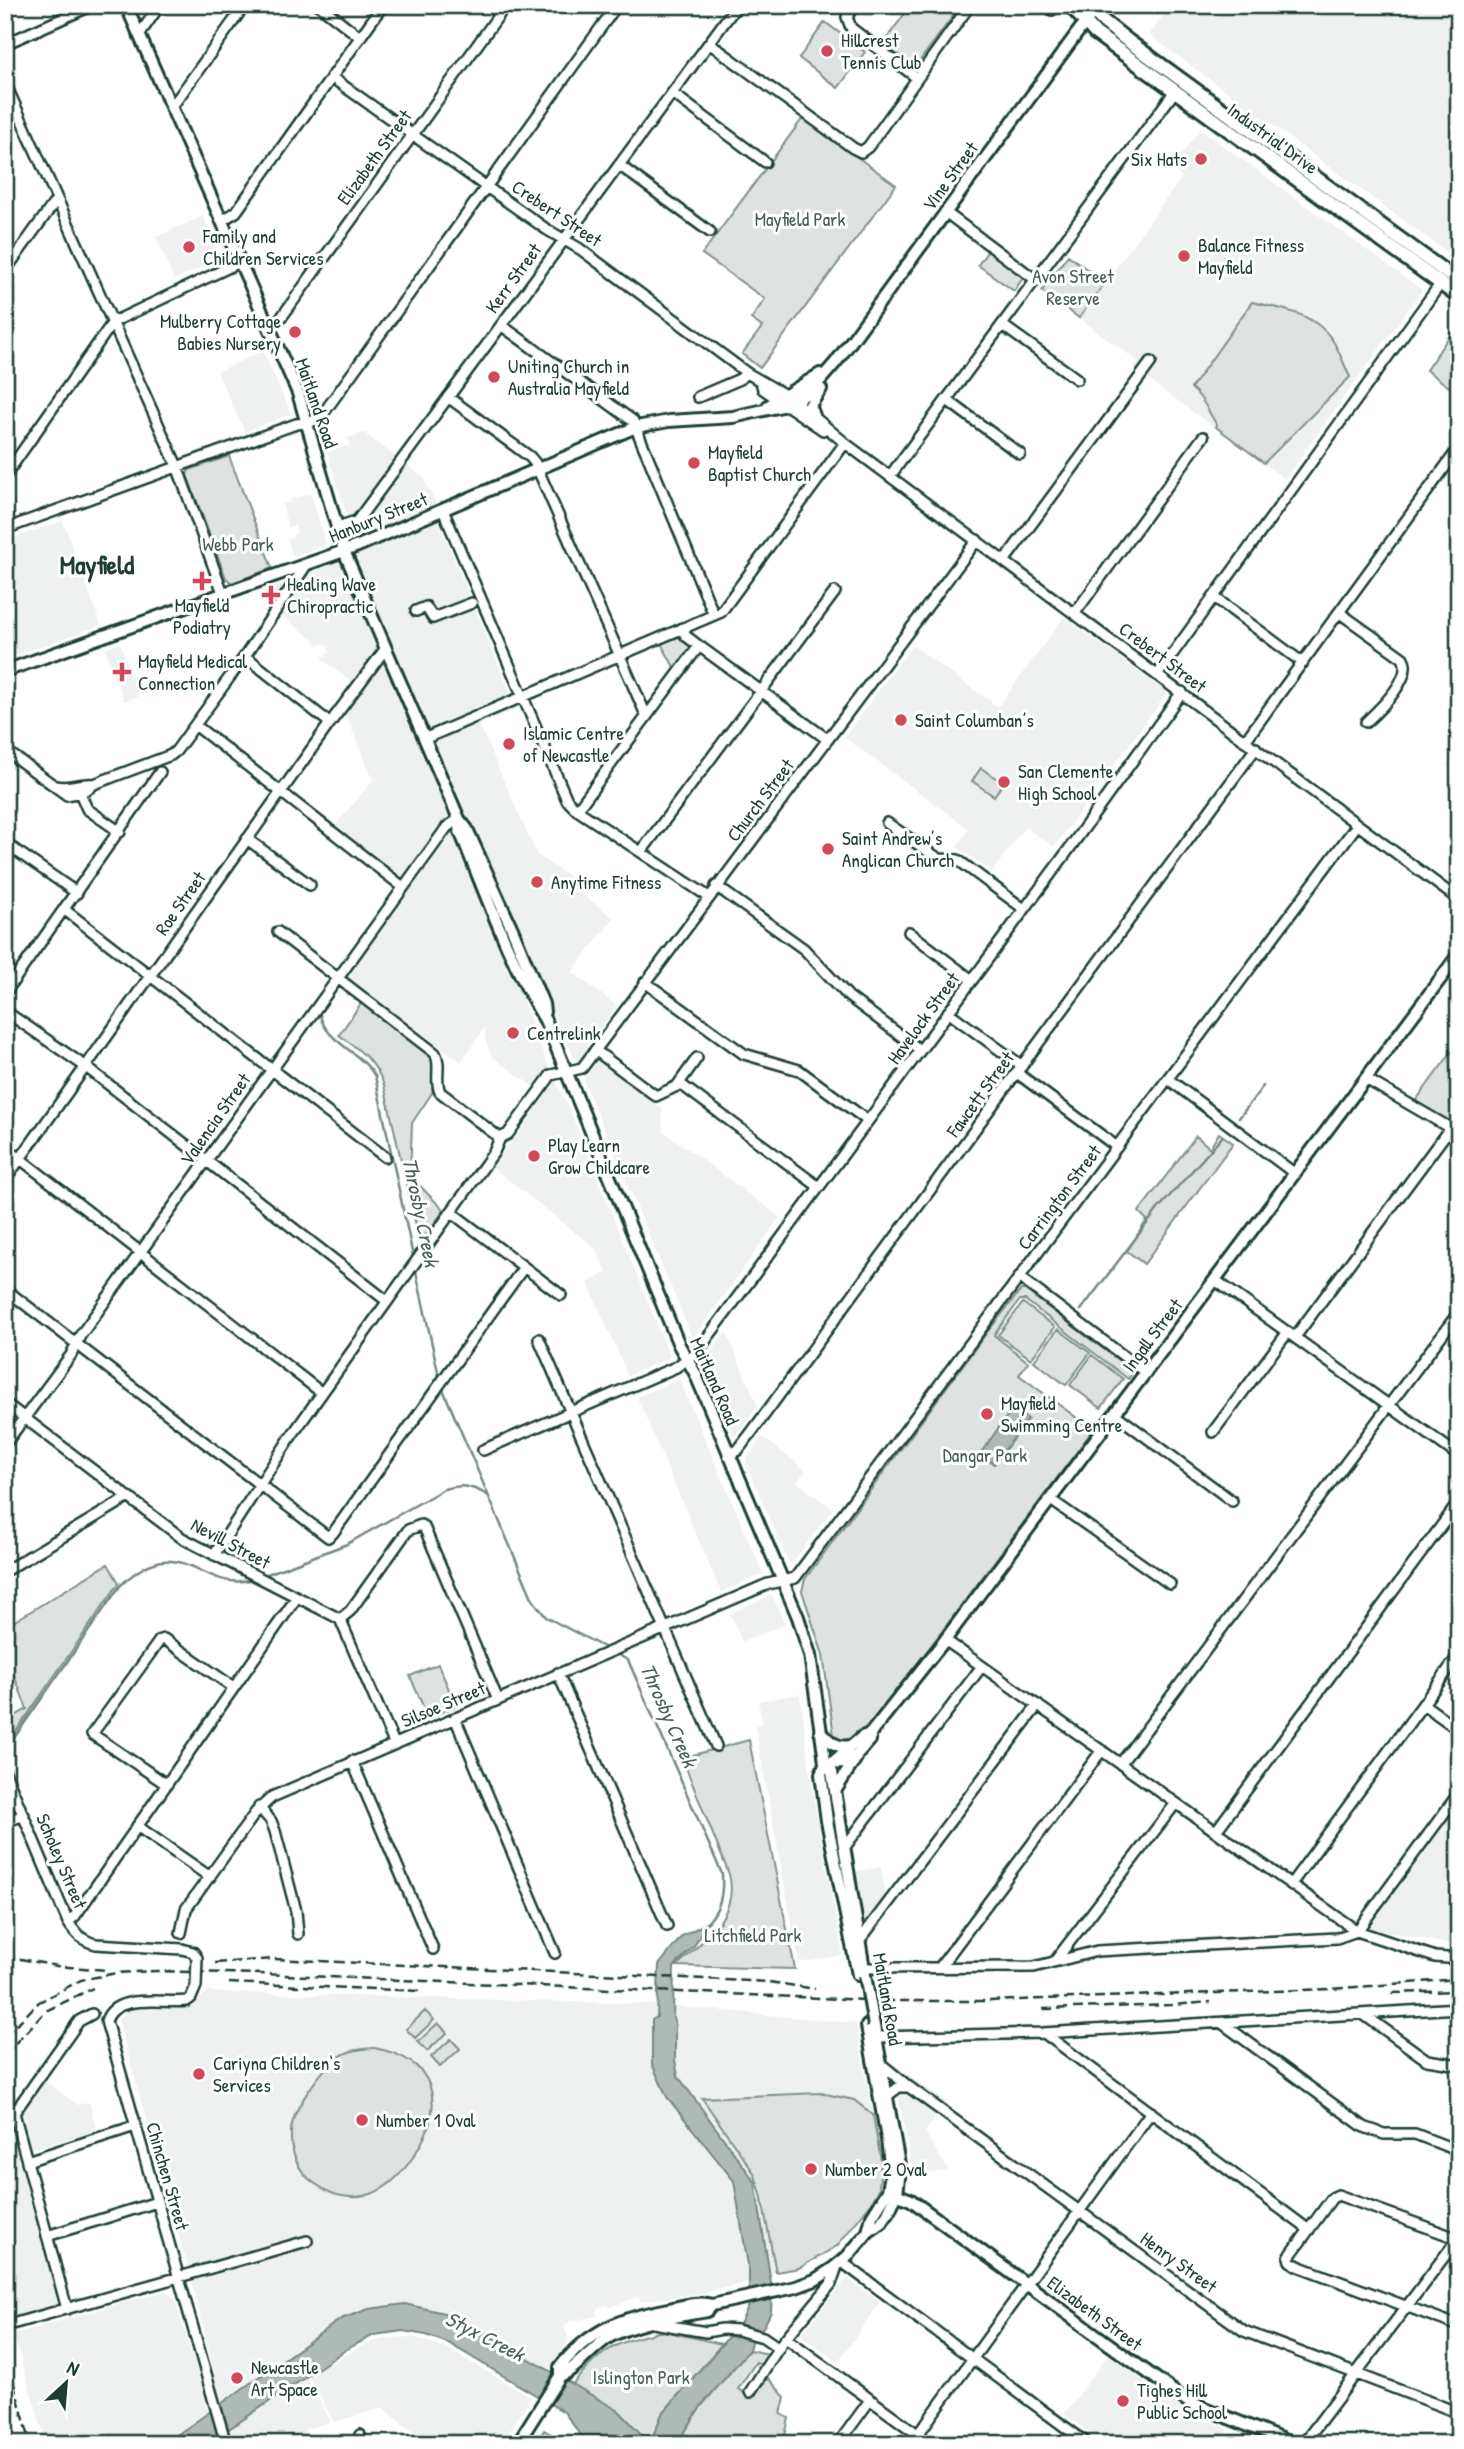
<svg xmlns="http://www.w3.org/2000/svg" width="1464" height="2449" font-family="'Patrick Hand',sans-serif">
<style>
.built{fill:#eef1f0}
.green{fill:#dee3e2;stroke:#7e908b;stroke-width:2}
.water{fill:#afbab7;stroke:#758883;stroke-width:2}
.lines{fill:none;stroke-linecap:round;stroke-linejoin:round}
.stream{stroke:#758883;stroke-width:2.5}
.minor-casing{stroke:#1f3d34;stroke-width:14}
.major-casing{stroke:#1f3d34;stroke-width:16}
.highway-casing{stroke:#1f3d34;stroke-width:18}
.minor{stroke:#fff;stroke-width:9}
.major{stroke:#fff;stroke-width:10}
.highway{stroke:#fff;stroke-width:12}
.rail{stroke:#1f3d34;stroke-width:2.5;stroke-dasharray:10 5;stroke-linecap:butt}
.minor-bridge-casing{stroke:#1f3d34;stroke-width:14;stroke-linecap:butt}
.major-bridge-casing{stroke:#1f3d34;stroke-width:16;stroke-linecap:butt}
.minor-bridge{stroke:#fff;stroke-width:9}
.major-bridge{stroke:#fff;stroke-width:10}
.poi-dot{fill:#d1495b;stroke:#fff;stroke-width:2.5}
.labels{text-anchor:middle;dominant-baseline:central;stroke-width:6;stroke-linejoin:round;paint-order:stroke}
.poi-label{font-size:19px;fill:#1f3d34;stroke:#fff;text-anchor:start}
.street-label{font-size:19px;fill:#1f3d34;stroke:#fff}
.park-label{font-size:19px;fill:#455e57;stroke:#fff}
.water-label{font-size:21px;font-style:italic;fill:#4a625b;stroke:#fff}
.district-label{font-size:26px;font-weight:bold;fill:#1f3d34;stroke:#fff}
</style>
<rect width="100%" height="100%" fill="#fff"/>
<filter id="ink" filterUnits="userSpaceOnUse"><feTurbulence type="fractalNoise" baseFrequency=".0143" numOctaves="2"/><feDisplacementMap in="SourceGraphic" scale="14" xChannelSelector="R" yChannelSelector="G"/><feConvolveMatrix kernelMatrix="1 2 1 2 8 2 1 2 1" color-interpolation-filters="sRGB"/></filter>
<g filter="url(#ink)">
<path class="built" d="M1171,5H1459V261L1149,35Z
M1200,129L1422,290L1285,479L1134,369L1139,362L1079,318L1182,177L1171,168Z
M203,216L221,258L174,280L156,237Z
M263,351L291,414L245,432L217,372Z
M364,433L423,477L435,502L439,523L517,709L479,725L537,855L576,881L572,887L614,918L572,972L617,1006L585,1048L662,1109L663,1131L780,1217L693,1339L584,1082L585,1079L548,1003L525,948L510,966L546,1061L571,1113L670,1357L628,1376L588,1283L607,1272L596,1249L492,1167L535,1112L533,1086L492,1057L485,1039V1027L461,1062L346,976L412,886L335,826L373,780L344,710L358,687L323,660L322,657L330,653L326,643L317,646L313,637L311,638L280,614L267,617L258,593L359,554L327,452L350,445L348,438Z
M311,494L326,545L293,556L288,540L293,538L292,535L297,533L295,526L288,527L282,504L290,502V499Z
M63,521L101,625L5,659V541Z
M1064,617L1167,693L1054,847L1025,827L992,872L957,847L969,829L844,737L912,645L998,707Z
M120,643L139,696L124,701L105,648Z
M726,1332L758,1406L734,1437L703,1363Z
M679,1379L763,1574L721,1592L637,1397Z
M762,1437L806,1470L797,1482L833,1509L792,1563H789L746,1465L747,1458Z
M772,1595L785,1624L742,1642L730,1613Z
M800,1694L814,1801L843,1955L804,1962H799L755,1726L763,1723L758,1701Z
M1459,1805V1946L1369,1928Z
M881,1867L886,1899L866,1926L856,1871Z
M207,1992L649,2004L856,2023L881,2161L879,2189L872,2202L837,2246L799,2268L776,2272L741,2284L697,2294L641,2301L638,2297L610,2307L607,2305L599,2307L596,2312L597,2316L568,2322L564,2326L569,2341L548,2371L471,2325L341,2319L221,2401L193,2286L118,2019L129,2010L192,2006Z
M892,2063L946,2102L925,2133L949,2171L913,2175Z
M44,2080L78,2105L89,2102L97,2131L17,2153L58,2304L13,2316L5,2288V2112L25,2108Z
M847,2278L880,2302L838,2362L801,2335Z
M165,2291L175,2299L208,2410L161,2444H47L13,2334Z
M412,2337L444,2347L531,2397L502,2444H429L383,2408L334,2422L308,2376L365,2344L387,2338Z
M1108,2355L1188,2413L1229,2429L1218,2444H1105L1064,2414Z
M307,2378L331,2422L305,2429L309,2444H236L231,2428Z"/>
<path class="green" d="M911,5H961L916,66L882,45Z
M825,22L865,52L838,88L799,58Z
M803,118L896,185L760,368L742,354L762,327L751,319L765,299L702,254Z
M989,249L1025,275L1014,291L978,265Z
M1068,255L1105,283L1079,318L1042,291Z
M1252,302C1281,309 1312,312 1331,338C1339,349 1344,365 1350,377L1264,463L1216,427L1217,425C1208,412 1203,397 1191,388Z
M1459,322V394L1426,370Z
M229,456L272,568L232,583L226,578L187,475L189,470Z
M679,637L691,647L675,669L661,643Z
M981,768L1003,783L994,796L972,781Z
M362,1002L429,1054L435,1063L432,1093L412,1123L410,1176L444,1210L420,1243L384,1085C374,1059 360,1051 339,1035Z
M1453,1050L1459,1054V1119L1453,1126L1414,1103Z
M1219,1133L1233,1143L1144,1264L1127,1251L1147,1220L1139,1212L1196,1136L1210,1148Z
M1021,1290H1025L1134,1372L1128,1379L1025,1300H1020L994,1335L1028,1362L1019,1375L1093,1430L882,1711L850,1742L843,1744L834,1736L823,1655L802,1591L805,1579L988,1331Z
M1023,1303L1055,1327L1031,1359L998,1335Z
M1058,1329L1090,1353L1066,1385L1034,1361Z
M1092,1355L1123,1379L1101,1408L1070,1385Z
M108,1564L119,1583L5,1747V1722L27,1709L5,1651V1627Z
M438,1664L456,1706L428,1718L410,1676Z
M749,1740L795,1969L677,1966C703,1940 740,1915 729,1874L682,1758Z
M425,2011L434,2020L415,2038L406,2029Z
M438,2023L447,2033L427,2051L418,2042Z
M451,2039L460,2049L440,2067L431,2057Z
M374,2048C436,2059 447,2104 415,2154C391,2192 355,2213 314,2183C298,2172 290,2151 291,2132C291,2111 321,2069 339,2057C349,2050 362,2049 374,2048Z
M821,2093L854,2100L873,2115L881,2161L879,2189L872,2202L837,2246L799,2268L776,2272L761,2194L754,2173L702,2098Z
M664,2331L722,2344L662,2414L650,2444L619,2411L572,2385C601,2349 619,2340 664,2331Z
M749,2350L769,2354L762,2366L756,2362L738,2389L752,2398L768,2378L785,2397L781,2414L789,2418L783,2444H677L702,2405Z
M544,2430L568,2444H536Z"/>
<path class="water" d="M1013,1408L1028,1419L994,1464L980,1454Z
M708,1922L694,1946L674,1967L673,2018L675,2022V2060L678,2076L755,2182L772,2289L771,2312L764,2326L751,2342L749,2350L702,2405L677,2444H587L564,2412L448,2343L426,2335L403,2331L374,2335L347,2349L207,2444H164L341,2319L369,2309L405,2304L444,2313L471,2325L619,2411L650,2443L662,2414L729,2336L734,2337L749,2305V2271L734,2181L667,2097L652,2064V2020L657,2017L659,1965L682,1936Z"/>
<g class="lines">
<path class="stream" d="M320,1015C325,1041 361,1052 375,1076L414,1261
M1239,1118L1263,1086
M415,1267L440,1381
M1081,1310L1158,1209L1223,1136
M442,1387L533,1600L546,1617L607,1649
M262,1576L347,1544L444,1489C462,1484 472,1486 487,1495
M616,1654L628,1660L722,1874C723,1894 721,1908 707,1923
M5,1751L120,1586C183,1524 202,1598 256,1578"/>
<g class="minor-casing">
<path id="minor" d="M319,5L360,37
M854,5L847,17L851,28L917,78
M1046,5L1052,10
M139,35L160,5
M709,43L853,148L861,152L868,147L970,5
M5,44L93,5
M331,77L546,229L580,249L747,373L795,401L845,443L1459,900
M5,83L177,466L223,593
M672,93L765,162
M171,108L245,5
M619,165L710,232
M945,212L1036,280
M221,221L236,212L383,5
M5,271L57,199
M501,325L633,421L714,615
M1002,325L1077,379
M268,326L281,318L506,5
M761,382L763,389L823,430
M448,397L530,457L535,463L646,715
M698,397L740,379L747,373
M947,400L1020,454
M5,476L113,322L240,262
M890,476L1175,91
M443,510L567,800L577,810L709,897
M337,527L357,521L737,5
M5,529L296,424L308,423L320,418L617,5
M1005,560L1151,362
M1214,597L1303,663
M416,611L426,607L433,618L472,603
M1075,613L1203,437
M1340,613L1403,658C1414,677 1380,709 1366,722
M682,628L686,636L699,646L827,739
M245,656L330,723
M1158,674L1441,283
M195,725L403,887
M426,738L721,612L845,443
M1245,741L1459,448
M5,750L67,795C77,793 86,792 94,784L171,755L176,751L245,656L307,564
M56,786C72,789 80,782 94,784
M77,786L87,809L120,832
M577,810L699,646
M887,823L939,859L958,860L1024,909
M247,839L310,885
M5,843L77,893
M641,852L835,592
M716,886L804,949L849,997L920,1050
M65,910L385,1157
M278,932L435,1053C442,1065 434,1079 440,1092L500,1138
M909,932L972,980
M645,982L744,1054L799,1070L868,1121
M5,993L160,772
M5,1011L86,1067L387,1301
M948,1012L1022,1066
M595,1050L656,1096L677,1086H683L819,1187
M1017,1073L1117,1147
M1168,1079L1294,1173
M677,1086L697,1058
M5,1147L322,1393
M5,1180L330,723L386,648
M451,1212L561,1295
M1020,1278L1146,1373
M1215,1280L1459,1456
M5,1289L328,1537L333,1533L524,1267
M1295,1337L1450,1128L1366,1079
M539,1339L716,1746
M5,1403L182,1538L340,1619L394,1743
M1115,1414L1232,1501
M1213,1432L1288,1332
M5,1444L71,1355L80,1336L447,827L459,819
M483,1450L676,1367L697,1352L1064,856L1182,692
M728,1455L738,1450L751,1433L1256,748
M1051,1500L1170,1584
M214,1555L290,1438L494,1152L500,1138L508,1134L551,1075L582,1068L977,540
M5,1571L129,1497
M340,1619L350,1611L408,1530L421,1525L424,1527L498,1700
M945,1640L1357,1931L1435,1957L1459,1959
M558,1673L667,1926
M1423,1704L1459,1730
M455,1718L555,1953
M352,1761L433,1949
M1121,1763L1459,1312
M5,1772L68,1922C75,1933 82,1941 96,1944L182,1949
M166,1784L92,1734L160,1640L164,1639L233,1687
M259,1807L271,1821L275,1831L296,1911L298,1934
M5,1822L24,1815
M137,1826L210,1877
M1216,1831L1459,1502
M844,1848L982,1666
M1291,1884L1459,1655
M68,1922L75,1916L297,1597
M181,1933L186,1909L256,1812L272,1797L768,1584L795,1578L1357,825
M860,1940L1038,1705
M1055,1961L1176,1803
M940,1967L1102,1750
M864,1968L1034,1967L1097,1951L1337,1938L1357,1931L1459,1793
M196,1986L191,1998L187,2001C165,2004 115,1992 106,2021L226,2444
M1363,2014L1427,2060L1459,2065
M1222,2023L1364,2127L1384,2134H1415L1459,2151
M1044,2033L1309,2230
M877,2037L1043,2033L1459,2008
M881,2064L909,2087L1244,2331L1459,2413
M887,2096L899,2087H909
M27,2161L135,2126
M47,2236L157,2202
M1459,2239L1338,2195L1332,2198L1289,2257L1290,2261L1298,2266L1459,2326
M842,2262L1088,2444
M67,2309L14,2113L79,2021L92,2014
M653,2323L706,2332L722,2329L737,2330L763,2337L779,2348
M5,2326L307,2241
M786,2338L931,2444
M750,2392L781,2344L831,2284L837,2266
M360,2435L362,2444
M838,2444L870,2400
M911,2444L1151,2112
M1303,2444L1459,2237"/>
</g>
<g class="major-casing">
<path id="major" d="M126,5L298,393L344,551L459,819L467,829L513,931L543,1004L544,1012
M768,406L820,374
M814,416L810,405L821,389
M5,671L358,546L636,427L669,421L733,417L786,405L810,392L836,362L1089,17
M459,819L460,831C486,894 509,961 545,1020L679,1345L695,1373L798,1617L810,1655L824,1754L825,1764L821,1774L827,1821L858,1975
M820,1731C830,1742 838,1750 853,1745
M833,1762L862,1737L870,1734
M825,1764L844,1763L857,1755L870,1740V1734L945,1640L1459,954
M825,1764L832,1772L865,1975
M835,1791L856,1758
M867,2026L887,2139L891,2173L888,2191L872,2216L868,2232
M888,2191L911,2200L1187,2401L1293,2444
M560,2376C576,2370 593,2346 611,2336C639,2321 676,2317 707,2311L712,2305
M517,2444L560,2376V2367C590,2329 622,2318 669,2309C683,2306 698,2301 712,2305L796,2287L815,2280L832,2269L847,2257L868,2232L881,2223L888,2213L897,2194L900,2170L874,2026"/>
</g>
<g class="highway-casing">
<path id="highway" d="M1070,5L1095,33L1459,297
M1087,5L1104,22L1128,41L1459,282"/>
</g>
<use href="#minor" class="minor"/>
<use href="#major" class="major"/>
<use href="#highway" class="highway"/>
<path class="rail" d="M5,1956L57,1966L106,1970
M215,1963L275,1959L769,1982L815,1989
M229,1983L421,1991
M1392,1993L1459,1991
M1043,2009L1172,2005L1211,2002
M5,2036L39,2002L81,1980L116,1973L156,1971L261,1974L889,2001H987L1331,1989L1459,1979
M5,2054L46,2011L93,1988
M5,2353L31,2444"/>
<g class="minor-bridge-casing">
<path id="minor-bridge" d="M182,1949L193,1952L197,1958L196,1986"/>
</g>
<g class="major-bridge-casing">
<path id="major-bridge" d="M865,1975L874,2026"/>
</g>
<use href="#minor-bridge" class="minor-bridge"/>
<use href="#major-bridge" class="major-bridge"/>
</g>
</g>
<g class="poi-dot">
<circle cx="827" cy="51" r="7"/>
<circle cx="1201" cy="159" r="7"/>
<circle cx="189" cy="247" r="7"/>
<circle cx="1184" cy="256" r="7"/>
<circle cx="295" cy="332" r="7"/>
<circle cx="494" cy="377" r="7"/>
<circle cx="694" cy="463" r="7"/>
<path d="M198.5 570.5h7v7h7v7h-7v7h-7v-7h-7v-7h7z"/>
<path d="M267.5 584.5h7v7h7v7h-7v7h-7v-7h-7v-7h7z"/>
<path d="M118.5 661.5h7v7h7v7h-7v7h-7v-7h-7v-7h7z"/>
<circle cx="901" cy="720" r="7"/>
<circle cx="509" cy="744" r="7"/>
<circle cx="1004" cy="782" r="7"/>
<circle cx="828" cy="849" r="7"/>
<circle cx="537" cy="882" r="7"/>
<circle cx="513" cy="1033" r="7"/>
<circle cx="534" cy="1156" r="7"/>
<circle cx="987" cy="1414" r="7"/>
<circle cx="199" cy="2074" r="7"/>
<circle cx="362" cy="2120" r="7"/>
<circle cx="811" cy="2169" r="7"/>
<circle cx="237" cy="2378" r="7"/>
<circle cx="1123" cy="2401" r="7"/>
</g>
<g class="labels">
<g class="poi-label">
<text x="841" y="40">Hillcrest<tspan x="841" dy="22">Tennis Club</tspan></text>
<text x="1187" y="159" text-anchor="end">Six Hats</text>
<text x="203" y="236">Family and<tspan x="203" dy="22">Children Services</tspan></text>
<text x="1198" y="245">Balance Fitness<tspan x="1198" dy="22">Mayfield</tspan></text>
<text x="281" y="321" text-anchor="end">Mulberry Cottage<tspan x="281" dy="22">Babies Nursery</tspan></text>
<text x="508" y="366">Uniting Church in<tspan x="508" dy="22">Australia Mayfield</tspan></text>
<text x="708" y="452">Mayfield<tspan x="708" dy="22">Baptist Church</tspan></text>
<text x="287" y="584">Healing Wave<tspan x="287" dy="22">Chiropractic</tspan></text>
<text x="202" y="605" text-anchor="middle">Mayfield<tspan x="202" dy="22">Podiatry</tspan></text>
<text x="138" y="661">Mayfield Medical<tspan x="138" dy="22">Connection</tspan></text>
<text x="915" y="720">Saint Columban’s</text>
<text x="523" y="733">Islamic Centre<tspan x="523" dy="22">of Newcastle</tspan></text>
<text x="1018" y="771">San Clemente<tspan x="1018" dy="22">High School</tspan></text>
<text x="842" y="838">Saint Andrew’s<tspan x="842" dy="22">Anglican Church</tspan></text>
<text x="551" y="882">Anytime Fitness</text>
<text x="527" y="1033">Centrelink</text>
<text x="548" y="1145">Play Learn<tspan x="548" dy="22">Grow Childcare</tspan></text>
<text x="1001" y="1403">Mayfield<tspan x="1001" dy="22">Swimming Centre</tspan></text>
<text x="213" y="2063">Cariyna Children‘s<tspan x="213" dy="22">Services</tspan></text>
<text x="376" y="2120">Number 1 Oval</text>
<text x="825" y="2169">Number 2 Oval</text>
<text x="251" y="2367">Newcastle<tspan x="251" dy="22">Art Space</tspan></text>
<text x="1137" y="2390">Tighes Hill<tspan x="1137" dy="22">Public School</tspan></text>
</g>
<g class="street-label">
<text transform="translate(1273 138) rotate(36)">Industrial Drive</text>
<text transform="translate(374 157) rotate(-54)">Elizabeth Street</text>
<text transform="translate(950 176) rotate(-54)">Vine Street</text>
<text transform="translate(557 213) rotate(34)">Crebert Street</text>
<text transform="translate(513 278) rotate(-54)">Kerr Street</text>
<text transform="translate(317 403) rotate(71)">Maitland Road</text>
<text transform="translate(378 517) rotate(-22)">Hanbury Street</text>
<text transform="translate(1163 657) rotate(37)">Crebert Street</text>
<text transform="translate(760 800) rotate(-53)">Church Street</text>
<text transform="translate(180 903) rotate(-55)">Roe Street</text>
<text transform="translate(923 1018) rotate(-54)">Havelock Street</text>
<text transform="translate(980 1094) rotate(-54)">Fawcett Street</text>
<text transform="translate(215 1119) rotate(-55)">Valencia Street</text>
<text transform="translate(1059 1197) rotate(-53)">Carrington Street</text>
<text transform="translate(1152 1335) rotate(-53)">Ingall Street</text>
<text transform="translate(715 1381) rotate(66)">Maitland Road</text>
<text transform="translate(231 1543) rotate(28)">Nevill Street</text>
<text transform="translate(443 1704) rotate(-23)">Silsoe Street</text>
<text transform="translate(62 1861) rotate(67)">Scholey Street</text>
<text transform="translate(888 1999) rotate(80)">Maitland Road</text>
<text transform="translate(168 2176) rotate(74)">Chinchen Street</text>
<text transform="translate(1179 2262) rotate(36)">Henry Street</text>
<text transform="translate(1095 2313) rotate(36)">Elizabeth Street</text>
</g>
<g class="park-label">
<text x="800" y="219">Mayfield Park</text>
<text x="1073" y="276">Avon Street<tspan x="1073" dy="22">Reserve</tspan></text>
<text x="238" y="544">Webb Park</text>
<text x="985" y="1455">Dangar Park</text>
<text x="753" y="1935">Litchfield Park</text>
<text x="641" y="2377">Islington Park</text>
</g>
<g class="water-label">
<text transform="translate(421 1212) rotate(78)">Throsby Creek</text>
<text transform="translate(669 1715) rotate(66)">Throsby Creek</text>
<text transform="translate(485 2336) rotate(27)">Styx Creek</text>
</g>
<g class="district-label">
<text x="97" y="564">Mayfield</text>
</g>
</g>
<rect width="1464" height="2449" fill="none" stroke="#fff" stroke-width="28"/>
<rect x="14" y="14" width="1436" height="2421" fill="none" stroke="#1f3d34" stroke-width="2.5" filter="url(#ink)"/>
<g transform="translate(66 2383) rotate(26)" stroke="#ffffff" stroke-width="5" paint-order="stroke">
<path d="M0-5L12 26L0 18L-12 26Z" fill="#1f3d34"/>
<text y="-10" font-size="19" font-weight="bold" text-anchor="middle" fill="#1f3d34">N</text>
</g>
</svg>
